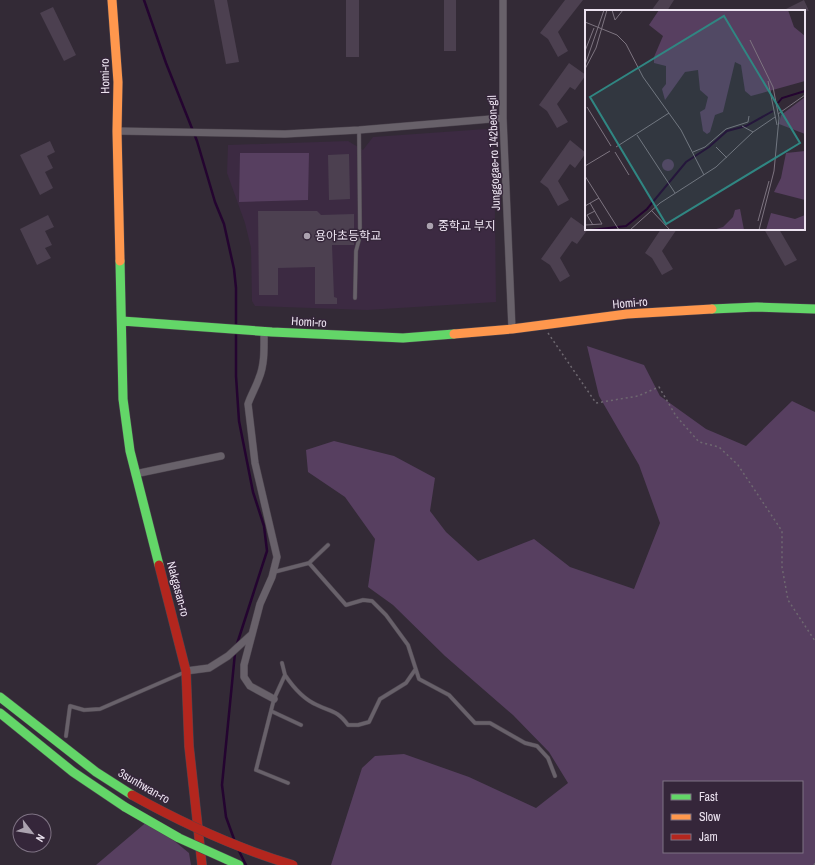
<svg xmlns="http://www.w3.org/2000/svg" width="815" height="865" font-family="'Archivo Narrow','Noto Sans KR',sans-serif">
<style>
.built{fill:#3c2a42}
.green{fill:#573f60;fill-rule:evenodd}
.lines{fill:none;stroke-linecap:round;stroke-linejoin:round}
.stream{stroke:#240430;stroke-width:2.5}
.building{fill:#4c4050}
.lane-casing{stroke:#4d454f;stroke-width:4.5}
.street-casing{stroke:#4d454f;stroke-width:8}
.fast-casing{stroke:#4d454f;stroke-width:10}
.slow-casing{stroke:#4d454f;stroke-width:10}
.jam-casing{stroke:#4d454f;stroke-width:10}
.path{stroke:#6e6870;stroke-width:1.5;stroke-dasharray:2 3;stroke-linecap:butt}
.lane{stroke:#68616a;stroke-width:3.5}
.street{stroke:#68616a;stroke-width:7}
.fast{stroke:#63d668;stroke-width:9}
.slow{stroke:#ff974d;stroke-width:9}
.jam{stroke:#b3261e;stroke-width:9}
.fast-bridge-casing{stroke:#4d454f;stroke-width:10;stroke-linecap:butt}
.jam-bridge-casing{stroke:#4d454f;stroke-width:10;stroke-linecap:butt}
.fast-bridge{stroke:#63d668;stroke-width:9}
.jam-bridge{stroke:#b3261e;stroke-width:9}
.poi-dot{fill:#aba2af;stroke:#35263a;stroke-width:1.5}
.labels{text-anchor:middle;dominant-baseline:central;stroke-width:3;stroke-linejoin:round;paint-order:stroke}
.street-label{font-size:12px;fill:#ece3f0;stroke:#35263a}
.poi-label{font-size:12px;fill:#ece3f0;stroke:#35263a;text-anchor:start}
.inset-river{fill:none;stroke:#240430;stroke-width:2}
.inset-road{fill:none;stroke:#7d7480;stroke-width:1}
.view{fill:#308682;fill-opacity:0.15;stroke:#308682;stroke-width:2}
.inset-edge{fill:none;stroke:#ece3f0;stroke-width:2}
</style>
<rect width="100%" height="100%" fill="#332a36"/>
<path class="built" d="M486,129L494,138L496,302L367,310L255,306L252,301L251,248L245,223L227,173L228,145L348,141L363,150L373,137Z"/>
<path class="green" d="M240,153H309L308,200L239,202Z
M587,346L644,365L660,396L706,429L746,446L792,401L815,412V865H331L362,768L375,756L404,754L469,777L536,808L568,783L549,752L513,715L445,656L393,605L368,587L375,539L345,497L308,472L306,450L334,441L394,456L435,478L430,511L446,532L478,561L534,539L570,567L634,589L660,523L639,465L599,396ZM664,782H802V852H664Z
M149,820L189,853L191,865H96Z"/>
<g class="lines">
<path class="stream" d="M144,0L166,63L197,141L215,202L224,224L234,269L236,288V326
M236,331V376L239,421L253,492L264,526L267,551L237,644
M234,839L226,817L222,785L235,653
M239,851L246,865"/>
</g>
<path class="building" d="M214,0H227L239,62L226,64Z
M346,0H359V57H346Z
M444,0H456V51H444Z
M565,0H583L558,32L568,51L558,57L548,39L540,33Z
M659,0H674L667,11H651Z
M804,0L809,11H782Z
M53,7L76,55L64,61L40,13Z
M569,63L586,75L575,90L570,87L557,104L568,122L557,128L547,111L539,105Z
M570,140L586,153L575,168L570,164L558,181L569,200L558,206L548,188L540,182Z
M50,141L55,152L47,156L53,168L45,172L53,188L40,195L20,155Z
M349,154L350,199L329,200L328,155Z
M258,211H317L321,215L354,214V245H332L334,297L337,298V304H315V267L278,268V295H259Z
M48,215L54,227L45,231L52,245L45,248L51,258L37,265L20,229Z
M571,217L588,229L577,244L572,241L560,258L570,276L560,282L550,265L541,259Z
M661,229H677L662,251L673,269L662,275L652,258L645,253Z
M764,229H779L797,260L785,266Z"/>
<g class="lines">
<g class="lane-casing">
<path id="lane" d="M355,298L356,251L360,236L359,130
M309,563L346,605L363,600L372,601L386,615L408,645L419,679L449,695L475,723H490L525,743L537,746L548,758L555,776
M274,572L309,563L328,545
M282,663L285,675L274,699L256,770L288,783
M285,675C293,687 303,699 317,705C331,712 337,710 348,725H358L369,722L380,699L406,683L415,670
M271,711L301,725
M66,736L70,706L84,710L100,709L185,672"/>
</g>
<g class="street-casing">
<path id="street" d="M503,0V118L512,329
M117,131L285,134L359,130L503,118
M264,331C264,347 265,364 259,378C256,387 251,395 248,404L255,463L277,557L272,577L260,604L244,665V677L250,686L274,699
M135,474L221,456
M186,671L209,668L228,656L252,634"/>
</g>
<g class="fast-casing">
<path id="fast" d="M120,261L123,399L130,451L159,565
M712,309L757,307L815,309
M122,321L272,332L403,338L454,334
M0,697L96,772L132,795
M0,713L73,772L125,807"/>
</g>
<g class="slow-casing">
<path id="slow" d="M112,0L118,82L117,131L120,261
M454,334L512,329L627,314L712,309"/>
</g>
<g class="jam-casing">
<path id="jam" d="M159,565L186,671L189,746L202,865"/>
</g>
<path class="path" d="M548,333L596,403L638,396L659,387L676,416L699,442L719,447L738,465L782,531V567L788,600L815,641
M814,865L815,863"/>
<use href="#lane" class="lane"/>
<use href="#street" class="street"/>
<use href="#fast" class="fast"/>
<use href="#slow" class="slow"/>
<use href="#jam" class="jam"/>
<g class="fast-bridge-casing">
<path id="fast-bridge" d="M125,807L179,838L239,865"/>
</g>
<g class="jam-bridge-casing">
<path id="jam-bridge" d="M132,795C184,824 236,848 293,865"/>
</g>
<use href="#fast-bridge" class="fast-bridge"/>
<use href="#jam-bridge" class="jam-bridge"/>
</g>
<g class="poi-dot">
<circle cx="430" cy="226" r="4"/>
<circle cx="307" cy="236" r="4"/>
</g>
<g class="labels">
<g class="street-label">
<text transform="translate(105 76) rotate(-91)">Homi-ro</text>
<text transform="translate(494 153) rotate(-92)">Junggogae-ro 142beon-gil</text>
<text transform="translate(630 303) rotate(-5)">Homi-ro</text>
<text transform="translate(309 322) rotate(3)">Homi-ro</text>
<text transform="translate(178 589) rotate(75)">Nakgasan-ro</text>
<text transform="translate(144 786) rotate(30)">3sunhwan-ro</text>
</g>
<g class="poi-label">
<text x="438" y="226">중학교 부지</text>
<text x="315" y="236">용아초등학교</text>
</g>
</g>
<g transform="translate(585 10)">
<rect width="220" height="220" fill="#332a36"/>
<path d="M74,0H203L209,17L220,26V71L166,86L160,81L156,55L150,52L138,102L130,105L125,122L122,124L118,121L115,102L120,99L123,87L115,80L113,60L100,62L80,90L77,79L81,74V56L69,53V47L78,26L64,15ZM220,87V124L194,114L196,105ZM220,141V190L189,182L196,168L201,143ZM77 155a6 6 0 1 1 12 0a6 6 0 1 1-12 0ZM155,199L159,220H128L138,217L148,207L150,200ZM186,203L210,209L220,205V220H181Z" fill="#573f60"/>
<path class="inset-river" d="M193,93L197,88L220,81M6,220L41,216L62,199L101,152L124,137L142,121L161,116L188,101"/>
<path class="inset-road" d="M27,0L30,10L38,0M0,12L32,25L41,34L58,67L96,120L119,165M165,30L188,77L194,108L189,161L174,220M0,41L9,18M0,55L19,0M0,59L11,38L22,0M183,71L192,115M2,97L26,136M193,104L220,85M157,116L168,122M52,125L90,183M31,137L84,103M131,137L142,148M30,142L44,165M108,142L120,137L141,119L163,112L164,106M0,156L25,141M0,166L34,220M0,196L14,188M67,201L85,220M173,211L184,171M0,215L17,214L5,193M8,215L2,205L10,201M45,220L75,193L131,157L168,122L190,107"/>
<path class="view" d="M139,6L215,133L81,214L5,87Z"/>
<rect width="220" height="220" class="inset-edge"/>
</g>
<rect x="663" y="781" width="140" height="72" fill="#35263a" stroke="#7e7283"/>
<rect x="671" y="794" width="20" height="6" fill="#63d668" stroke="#7e7283"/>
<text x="699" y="801" font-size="12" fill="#ece3f0">Fast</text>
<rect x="671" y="814" width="20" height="6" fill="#ff974d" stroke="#7e7283"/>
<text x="699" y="821" font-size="12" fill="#ece3f0">Slow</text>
<rect x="671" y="834" width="20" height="6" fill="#b3261e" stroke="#7e7283"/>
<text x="699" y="841" font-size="12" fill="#ece3f0">Jam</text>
<g transform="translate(32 833) rotate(121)"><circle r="19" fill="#35263a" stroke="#7e7283"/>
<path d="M0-3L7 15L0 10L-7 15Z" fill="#aba2af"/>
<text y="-6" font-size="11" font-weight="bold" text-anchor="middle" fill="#ece3f0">N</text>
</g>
</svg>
